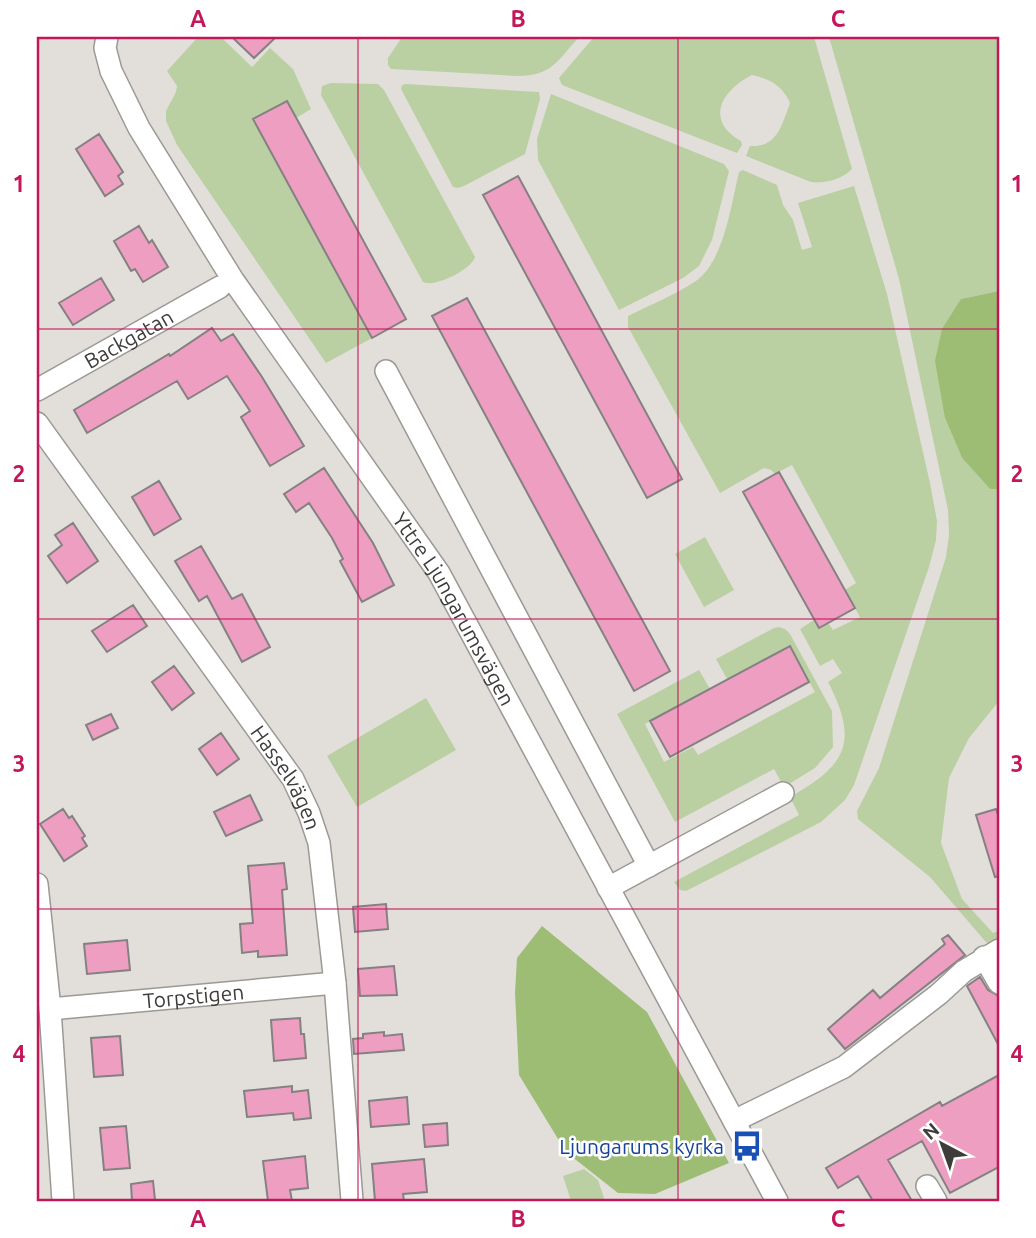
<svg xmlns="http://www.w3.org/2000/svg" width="1036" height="1238" font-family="Ubuntu,sans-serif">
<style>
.green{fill:#bacfa2}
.forest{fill:#9dbd75}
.building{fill:#ee9fc1;stroke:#858082;stroke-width:2}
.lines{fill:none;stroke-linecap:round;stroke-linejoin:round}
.minor-casing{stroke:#9b9994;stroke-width:24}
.minor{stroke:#fff;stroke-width:21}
.grid{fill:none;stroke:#c2185b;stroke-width:2;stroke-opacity:0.55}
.labels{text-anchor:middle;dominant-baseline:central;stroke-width:5;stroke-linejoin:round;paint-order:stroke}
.street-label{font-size:21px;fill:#3d3c3a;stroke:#fff}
.transit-label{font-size:21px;fill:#164399;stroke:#fff;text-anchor:end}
.neatline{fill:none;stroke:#c2185b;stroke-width:2.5}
.grid-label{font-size:23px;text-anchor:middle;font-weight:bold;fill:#c2185b}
</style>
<rect width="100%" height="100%" fill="#e2dfdb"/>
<path class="green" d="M198,37H227L224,40L252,67L270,48L293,69L311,109L296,118L287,101L253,120L372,338L326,363L177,145L166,121V111L176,92L177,86L167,71Z
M402,37H579C557,61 552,76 517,76L391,69L388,65V58Z
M594,37H814L852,169C843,179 824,184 811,182L746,156L750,146C777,148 782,125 790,103C783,86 770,79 752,75C722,90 704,120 741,141L742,145L737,153L562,85L559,78Z
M829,37H999V291L961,299L945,418L962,458L990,489H999V701L969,738L949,778L941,843L962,899L993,933L999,931V944L990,945L985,941L930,877L858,819L857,811L879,768L946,557L949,535L948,510L899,279Z
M331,83L378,84L384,90L475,257C472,269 435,288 423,282L321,95L322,86Z
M406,84L539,92L540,99L525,154L464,186L458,188L453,187L401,89L402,85Z
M551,94L724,164L729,171L712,240L699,266L683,278L619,310L538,160L537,139Z
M743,170L777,185L783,205L793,220L802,250L812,247L798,203L854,186L887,294L930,483L937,521L936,540L929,567L854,785L845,800L821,822L686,891L680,890L674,882L799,815L790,797C847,765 859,742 828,682L842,673L833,659L820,666L800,629L814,620L819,628L828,623L833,630L860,617L845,590L856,583L792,465L775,474L771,470L764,468L720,493L628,327V316C650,305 675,295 696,281C724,261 731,205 739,172Z
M705,537L734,590L704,607L675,554Z
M779,627L785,629L790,634L832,711L833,747L815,768L784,787L774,769L675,822L617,714L699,670L710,689L645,724L664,762L693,747L698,755L815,692L789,646L727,679L716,659L774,628Z
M426,698L456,750L357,807L327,756Z
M584,1169L598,1180L605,1201H571L563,1176Z"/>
<path class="forest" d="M999,291V489H990L962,458L945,418L935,361L942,329L961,299Z
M542,926L647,1012L729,1163L655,1194L618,1193L566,1152L519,1075L515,993L517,958Z"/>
<path class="building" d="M232,37H276L254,58Z
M287,101L406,319L372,338L253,119Z
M99,134L123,172L118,176L123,184L105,196L76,149Z
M518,176L682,479L647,498L483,195Z
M139,226L149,243L152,240L168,267L143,282L135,269L131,271L114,241Z
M101,278L114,300L73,325L59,303Z
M467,298L670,671L634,691L432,316Z
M212,328L221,341L233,334L262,377L304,446L270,466L241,417L250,411L227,376L188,399L177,381L87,433L74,410L169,354L170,356Z
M324,468L373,543L394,585L362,602L340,561L343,559L332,538L309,503L296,512L284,494Z
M779,472L855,608L819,628L743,492Z
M159,481L181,519L154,535L132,497Z
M73,523L98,561L67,583L48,556L62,545L55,535Z
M201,546L232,599L242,594L270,647L242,662L207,596L199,601L175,561Z
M133,605L147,626L107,652L92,631Z
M790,646L809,682L670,757L650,721Z
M174,666L194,693L172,710L152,682Z
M111,714L118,728L93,740L86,725Z
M221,733L239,759L217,775L199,749Z
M250,795L262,820L226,836L214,812Z
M63,809L69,818L72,816L85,836L82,838L87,846L64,861L40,824Z
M996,809L999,818V876L995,877L976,815Z
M284,863L287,889L282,890L287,955L258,957V951L242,953L240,924L253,923L248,866Z
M386,904L388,929L355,932L353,907Z
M948,935L965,955L845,1049L828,1029L873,990L880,998L945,944L942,939Z
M127,940L130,970L87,974L84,944Z
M394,966L397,995L360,996L358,969Z
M980,977L988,990L999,996V1046L967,986Z
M300,1018L301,1034H304L306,1058L274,1061L271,1020Z
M384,1032V1036L402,1034L404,1050L354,1054L353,1039L363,1038V1034Z
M120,1036L123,1075L94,1077L91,1038Z
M999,1075V1167L950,1193L922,1141L888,1160L912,1201H873L858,1176L838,1188L826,1168L940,1102L942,1106Z
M292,1086V1092L308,1090L311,1118L294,1120L293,1113L247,1117L244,1091Z
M407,1097L409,1124L371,1127L369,1101Z
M447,1123L448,1145L425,1147L423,1125Z
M126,1126L130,1168L104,1170L100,1128Z
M305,1156L308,1188L290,1190L292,1201H268L263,1161Z
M424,1159L427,1192L403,1194L404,1201H375L372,1164Z
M153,1181L155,1200L132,1201L131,1184Z"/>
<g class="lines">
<g class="minor-casing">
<g id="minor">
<path id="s1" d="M107,37L105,48L111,71L139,128L233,280L439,573L777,1201"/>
<path d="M386,371L649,866"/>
<path id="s2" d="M37,390L220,287"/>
<path id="s3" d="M37,423L293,779L309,813L319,843L335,983L352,1201"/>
<path d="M37,884L50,1009L63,1201"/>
<path d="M608,888L783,793"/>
<path d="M984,957L999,983"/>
<path id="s4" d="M50,1009L335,983"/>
<path d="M734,1121L844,1067L939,994L964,971L999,950"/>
<path d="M927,1186L936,1201"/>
</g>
</g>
<use href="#minor" class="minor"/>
</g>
<path class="grid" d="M358,37V1201M678,37V1201M37,329H999M37,619H999M37,909H999"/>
<defs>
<g id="bus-bare" transform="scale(2.415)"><path d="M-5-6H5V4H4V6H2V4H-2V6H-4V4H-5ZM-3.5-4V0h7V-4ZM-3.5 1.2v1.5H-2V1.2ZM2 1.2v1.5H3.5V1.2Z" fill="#1a4fb4" stroke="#fff" stroke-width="2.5" paint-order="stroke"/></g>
</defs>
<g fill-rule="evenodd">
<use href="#bus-bare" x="747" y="1146"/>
</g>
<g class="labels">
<g class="street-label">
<text stroke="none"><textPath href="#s2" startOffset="105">Backgatan</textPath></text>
<text stroke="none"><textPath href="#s1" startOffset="674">Yttre Ljungarumsvägen</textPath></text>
<text stroke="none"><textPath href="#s3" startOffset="434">Hasselvägen</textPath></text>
<text stroke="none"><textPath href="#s4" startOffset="144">Torpstigen</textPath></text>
</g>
<g class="transit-label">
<text x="724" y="1146">Ljungarums kyrka</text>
</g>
</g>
<rect width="1036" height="1238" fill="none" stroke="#ffffff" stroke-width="77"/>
<g transform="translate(942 1144) rotate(319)" stroke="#ffffff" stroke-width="5" paint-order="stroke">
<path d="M0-5L12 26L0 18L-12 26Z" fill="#3d3c3a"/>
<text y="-10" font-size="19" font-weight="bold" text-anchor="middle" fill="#3d3c3a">N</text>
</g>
<rect x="38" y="38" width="960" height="1162" class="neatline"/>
<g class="grid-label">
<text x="198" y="27">A</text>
<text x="518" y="27">B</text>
<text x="838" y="27">C</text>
<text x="19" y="192">1</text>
<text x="1017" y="192">1</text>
<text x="19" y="482">2</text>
<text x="1017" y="482">2</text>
<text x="19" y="772">3</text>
<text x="1017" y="772">3</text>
<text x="19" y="1062">4</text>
<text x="1017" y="1062">4</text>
<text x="198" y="1227">A</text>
<text x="518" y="1227">B</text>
<text x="838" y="1227">C</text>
</g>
</svg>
